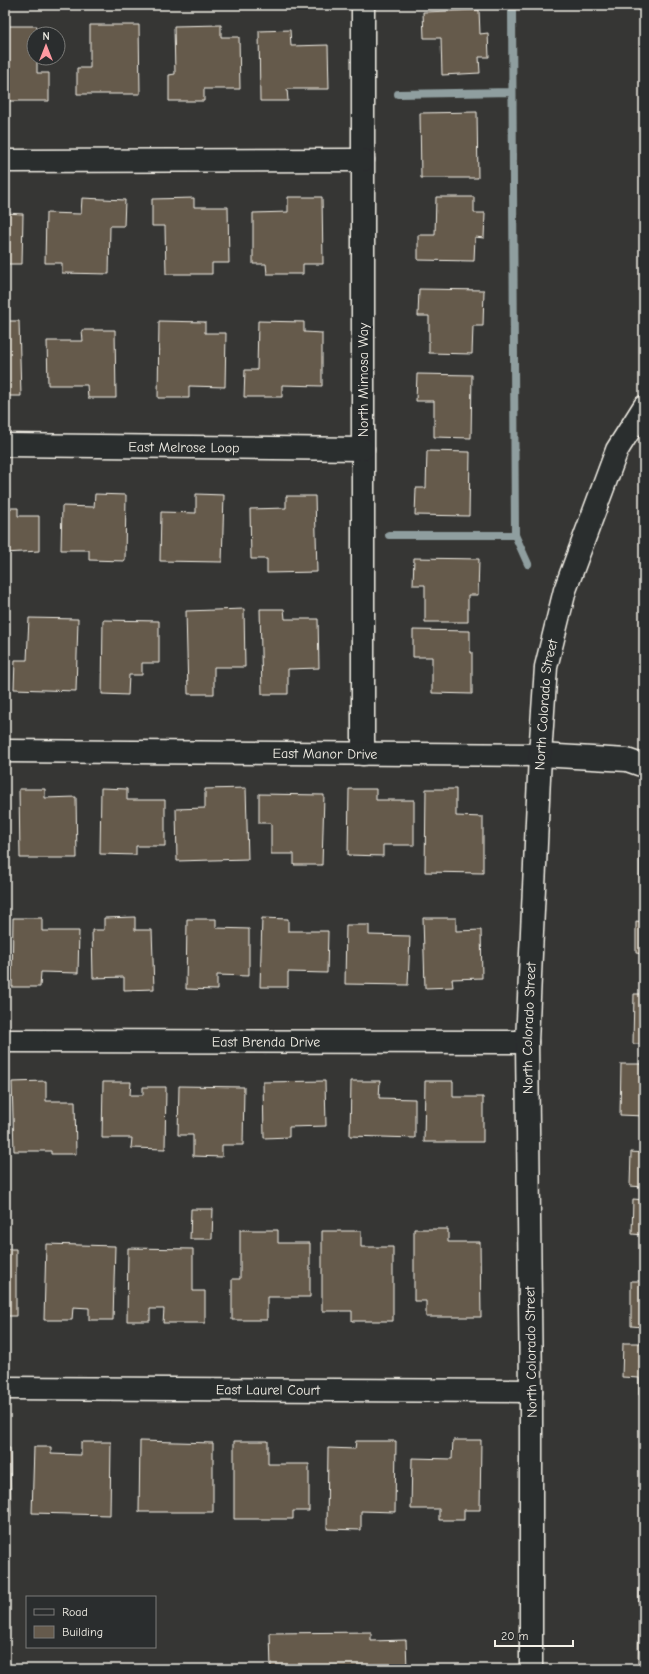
<svg xmlns="http://www.w3.org/2000/svg" width="649" height="1674" font-family="'Comic Neue',sans-serif">
<style>
.lines{fill:none;stroke-linecap:round;stroke-linejoin:round}
.stream{stroke:#8f9e9f;stroke-width:8}
.building{fill:#655a4c;stroke:#f4f1e8}
.street-casing{stroke:#f4f1e8;stroke-width:25}
.secondary-casing{stroke:#f4f1e8;stroke-width:25}
.street{stroke:#2a2d2e;stroke-width:22}
.secondary{stroke:#2a2d2e;stroke-width:22}
.labels{text-anchor:middle;dominant-baseline:central;stroke-width:4;stroke-linejoin:round;paint-order:stroke}
.street-label{font-size:14px;fill:#f4f1e8;stroke:#2a2d2e}
</style>
<rect width="100%" height="100%" fill="#363634"/>
<filter id="ink" filterUnits="userSpaceOnUse"><feTurbulence type="fractalNoise" baseFrequency=".025" numOctaves="2"/><feDisplacementMap in="SourceGraphic" scale="8" xChannelSelector="R" yChannelSelector="G"/><feConvolveMatrix kernelMatrix="1 2 1 2 8 2 1 2 1" color-interpolation-filters="sRGB"/></filter>
<g filter="url(#ink)">
<g class="lines">
<path class="stream" d="M512,5L515,535L528,564
M398,94L512,92
M389,535H515"/>
</g>
<path class="building" d="M479,10L480,34L488,33L489,57H479L480,73L442,75L441,38H424L423,12Z
M90,25H139L140,94H77V68H90Z
M221,25V37H239L240,89H204V101H169V75L175,74L174,26Z
M5,26H37V34H34V58H37V73H49V101H7V89H5Z
M290,30L291,46L328,45L329,89H287L288,101H260L259,31Z
M477,112L478,178H421L420,113Z
M288,197H322L323,264H303V274H267L266,264H253V213L288,212Z
M436,197H474V213H485L484,238L475,237L474,261L418,260V235H435Z
M82,198L125,200L124,226H110L109,274L62,273V263H45L46,213L81,214Z
M194,198V207H228L229,263H212V274H166L165,226H152V199Z
M5,213L23,214L22,264H5Z
M419,289L484,290L483,326H473L472,354L429,353V316H418Z
M5,321H19L21,396H5Z
M159,321L205,322V333H226L225,387L189,386V398H158Z
M258,321L304,322V332L322,333V386L282,385V397H244L245,370H257Z
M82,330H115L116,398H88L87,385H48L47,341H83Z
M417,374L472,375L471,438L434,437V401H416Z
M427,451L470,452L469,516L415,515L416,488H426Z
M95,494L126,495L125,561L89,560V550H61L62,506L94,507Z
M196,494L224,495L222,562L160,561L161,512L196,513Z
M286,496H315L317,572L267,573V559H251L250,509L286,508Z
M5,508H18V516H39V551L5,553Z
M414,558L479,559L478,595H468V622H425V585H413Z
M244,609L245,667H214V694H188L186,611Z
M260,609H284L285,619H318L319,668L288,669V694H262Z
M29,618L78,619L76,691L14,689L15,660H27Z
M103,620L159,621V663H142V675H129L128,695L102,694Z
M413,630L470,631V652H472V694L432,693V657H413Z
M101,788L127,789V800H165V846H136V855L100,854Z
M246,788L248,859L177,861L176,809L205,808V789Z
M19,789H45V798L76,797L77,858H20Z
M349,789H376V800H414V845H383V856L348,855Z
M426,789H456V816L483,817V873L425,872Z
M259,794L324,795L322,865H294V854H271V823H259Z
M640,856H644V906L640,905Z
M135,917V930H152L154,989L124,990V977L93,978L92,930H104V918Z
M13,918H42V931H79L78,973L41,972L40,987H12Z
M262,918L288,919V931H328L327,973L288,972V987H260Z
M423,918H456V931L481,930L482,978L452,979L453,987L425,988Z
M187,919H216V928L249,929V976L217,975V990L186,989Z
M636,921L644,922V954L636,953Z
M346,925H369V935L410,936L408,985L345,984Z
M634,994H644V1044H633Z
M621,1064H644V1116L620,1115Z
M46,1081V1101H75L76,1154H51V1151H14L12,1082Z
M325,1081L326,1126L289,1127V1137L264,1138L263,1082Z
M351,1081H380L379,1098L415,1099V1138L350,1136Z
M425,1081H453V1097H483V1142H424Z
M103,1082H131L130,1095H143V1087H166L165,1149L131,1148L132,1138H102Z
M179,1086L244,1087L243,1145H222V1157L193,1156V1135H178Z
M631,1152L644,1153V1187L630,1186Z
M633,1199L644,1200V1235L632,1234Z
M191,1209H213L212,1239H190Z
M414,1229H448V1242H480L481,1317H426V1301H414Z
M240,1230H278V1243H310V1297H267V1320H232V1279H240Z
M322,1231H361V1247H393V1321H352V1311H322Z
M46,1244L115,1246L113,1320H89V1308L73,1307L72,1320H44Z
M128,1248L193,1249V1291H205V1323H163L164,1309H150V1321H127Z
M5,1249H16V1316H5Z
M631,1281H644V1327L631,1326Z
M623,1343H644V1395H639V1378L622,1377Z
M453,1440H481L480,1510H464V1520H439V1509H411L412,1458L452,1459Z
M140,1441L213,1443V1512H139Z
M234,1441H268V1464H309V1511H293V1519H234Z
M356,1441H396L395,1512L361,1511V1530L327,1529L328,1448L355,1449Z
M81,1442H111L110,1515L32,1513L34,1447H51V1454L81,1455Z
M5,1448H10L11,1516H5Z
M639,1588L644,1589V1669H638Z
M371,1632V1641L406,1640L407,1669H271L270,1633Z"/>
<g class="lines">
<g class="street-casing">
<g id="street">
<path d="M363,5V754"/>
<path d="M5,161L363,160"/>
<path id="s1" d="M5,445L363,449"/>
<path id="s2" d="M5,751L540,755L627,760L644,766"/>
<path id="s3" d="M5,1041L527,1042"/>
<path id="s4" d="M5,1388L531,1391"/>
</g>
</g>
<g class="secondary-casing">
<g id="secondary">
<path id="s5" d="M531,1669V1391L527,1042L540,755L546,667L565,590L617,450L644,407"/>
</g>
</g>
<use href="#street" class="street"/>
<use href="#secondary" class="secondary"/>
</g>
</g>
<g class="labels">
<g class="street-label">
<text transform="translate(363 380) rotate(-90)">North Mimosa Way</text>
<text stroke="none"><textPath href="#s1" startOffset="179">East Melrose Loop</textPath></text>
<text stroke="none"><textPath href="#s5" startOffset="965">North Colorado Street</textPath></text>
<text stroke="none"><textPath href="#s2" startOffset="320">East Manor Drive</textPath></text>
<text stroke="none"><textPath href="#s5" startOffset="641">North Colorado Street</textPath></text>
<text stroke="none"><textPath href="#s3" startOffset="261">East Brenda Drive</textPath></text>
<text transform="translate(531 1352) rotate(-91)">North Colorado Street</text>
<text stroke="none"><textPath href="#s4" startOffset="263">East Laurel Court</textPath></text>
</g>
</g>
<rect width="649" height="1674" fill="none" stroke="#2a2d2e" stroke-width="20"/>
<rect x="10" y="10" width="629" height="1654" fill="none" stroke="#f4f1e8" stroke-width="1.5" filter="url(#ink)"/>
<rect x="26" y="1596" width="130" height="52" fill="#2a2d2e" stroke="#7b7b78"/>
<rect x="34" y="1609" width="20" height="6" fill="#2a2d2e" stroke="#7b7b78"/>
<text x="62" y="1616" font-size="12" fill="#f4f1e8">Road</text>
<rect x="34" y="1626" width="20" height="12" fill="#655a4c" stroke="#7b7b78"/>
<text x="62" y="1636" font-size="12" fill="#f4f1e8">Building</text>
<g transform="translate(46 46)"><circle r="19" fill="#2a2d2e" stroke="#7b7b78"/>
<path d="M0-3L7 15L0 10L-7 15Z" fill="#ff9aa2"/>
<text y="-6" font-size="11" font-weight="bold" text-anchor="middle" fill="#f4f1e8">N</text>
</g>
<path d="M495 1640v6h78v-6" fill="none" stroke="#f4f1e8" stroke-width="2"/>
<text x="501" y="1640" font-size="12" fill="#f4f1e8" stroke="#2a2d2e" stroke-width="3" paint-order="stroke">20 m</text>
</svg>
